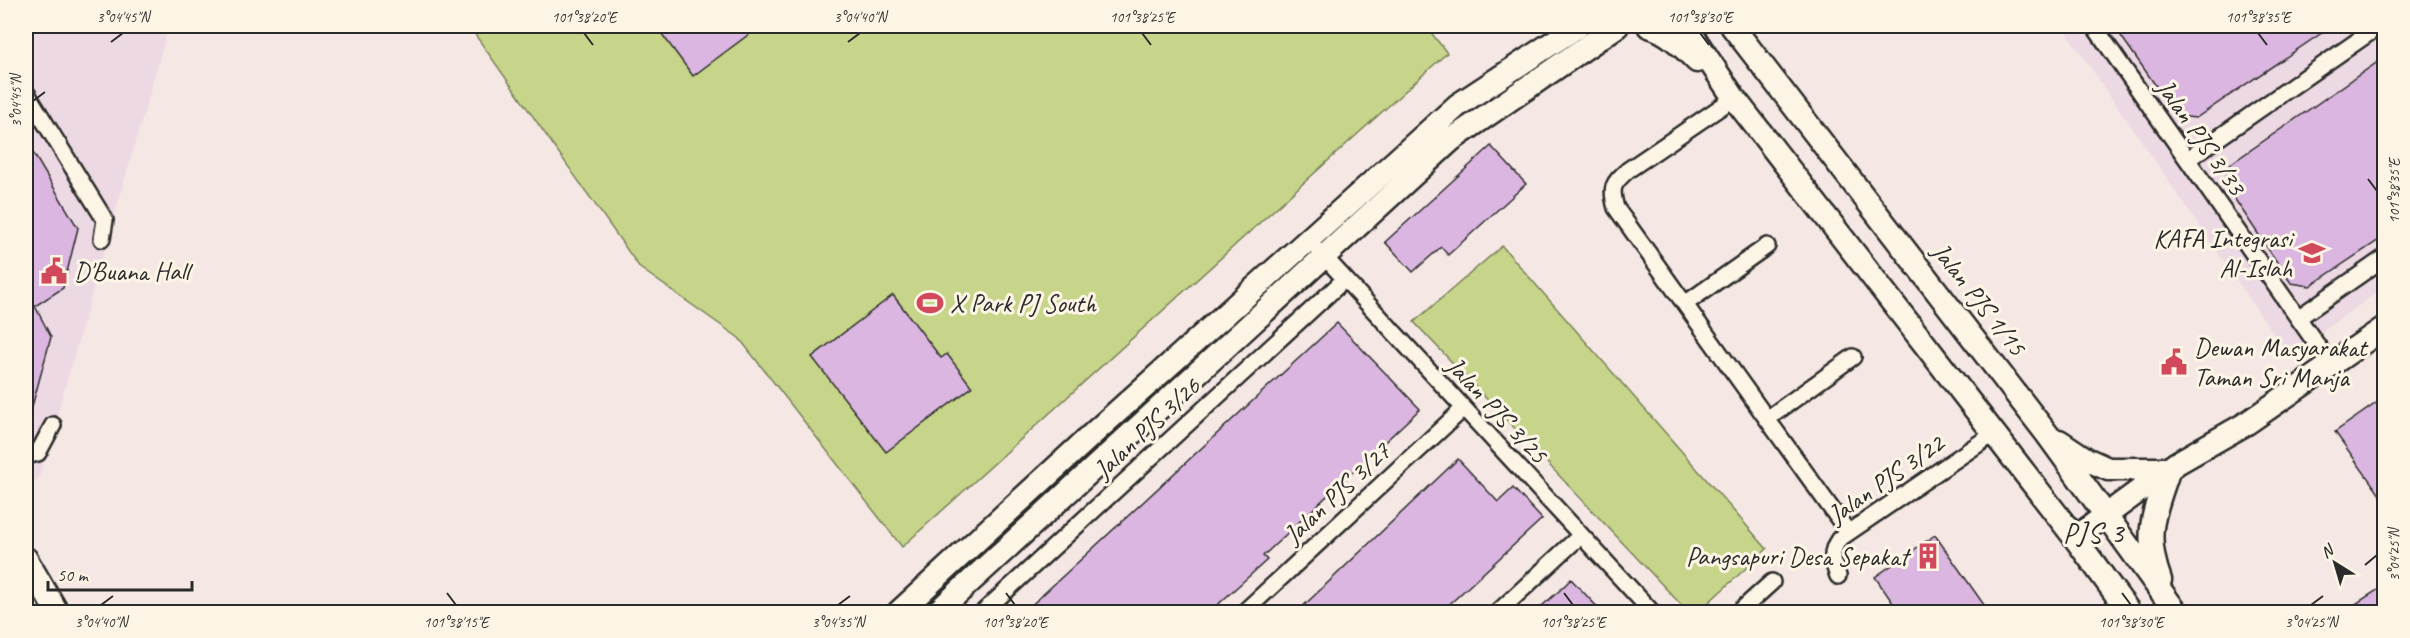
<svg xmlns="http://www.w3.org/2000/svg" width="2410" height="638" font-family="Caveat,sans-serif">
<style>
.built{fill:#edd9e3}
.green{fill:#c6d589;stroke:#78805a;stroke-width:1.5}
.building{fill:#dab6e0;stroke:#2b2b2b;stroke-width:1.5}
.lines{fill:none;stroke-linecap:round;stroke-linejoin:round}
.street-casing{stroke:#2b2b2b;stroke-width:20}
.secondary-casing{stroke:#2b2b2b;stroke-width:27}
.street{stroke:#fcf5e5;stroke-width:15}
.secondary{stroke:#fcf5e5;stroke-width:22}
.ticks{fill:none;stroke:#2b2b2b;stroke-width:2}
.labels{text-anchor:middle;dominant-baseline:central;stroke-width:6;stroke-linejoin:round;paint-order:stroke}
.street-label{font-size:26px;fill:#2b2b2b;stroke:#fcf5e5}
.poi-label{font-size:26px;fill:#2b2b2b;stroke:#fcf5e5;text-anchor:start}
.quarter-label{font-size:28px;letter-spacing:1.5px;fill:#2b2b2b;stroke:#fcf5e5}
.neatline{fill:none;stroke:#2b2b2b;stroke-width:2}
.ticks-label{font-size:15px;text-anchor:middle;fill:#2b2b2b}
</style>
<rect width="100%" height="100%" fill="#f5e8e4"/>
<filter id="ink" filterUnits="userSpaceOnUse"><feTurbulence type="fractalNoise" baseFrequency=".0167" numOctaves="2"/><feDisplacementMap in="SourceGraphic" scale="12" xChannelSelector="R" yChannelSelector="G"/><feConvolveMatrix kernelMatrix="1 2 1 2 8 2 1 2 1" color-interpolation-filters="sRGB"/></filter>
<g filter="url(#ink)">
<path class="built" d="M26,26H169L39,478L26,486Z
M2062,26H2384V288L2288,355Z"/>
<path class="green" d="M469,26H1426L1447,53L902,547L739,338L640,268Z
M1502,246L1767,549L1698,612H1688L1414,322Z"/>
<path class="building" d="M656,26H760L693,76Z
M2114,26H2332L2196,118L2177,116Z
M2385,57V236L2310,286L2291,283L2224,183L2229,165Z
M26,141L78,228L63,288L35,306L51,337L30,414L26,413Z
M1491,146L1526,184L1448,255L1441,247L1413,272L1385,242Z
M893,295L941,358L947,354L972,387L886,452L812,357Z
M1337,323L1420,409L1263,556L1267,560L1236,588L1210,612H1024Z
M2385,397V502L2335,432Z
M1458,459L1498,502L1513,488L1542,519L1441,612H1297Z
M1935,535L1989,612H1899L1875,577Z
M1571,579L1602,612H1535L1559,591Z
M2385,585V612H2343Z"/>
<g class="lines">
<g class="street-casing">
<path id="street" d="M2094,26L2331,365
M26,92L105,220L102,239
M1734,98L1628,170C1613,183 1610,187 1616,208L1848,532
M2188,159L2379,26
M1319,251L1652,612
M1685,304L1767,246
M2298,318L2384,258
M1767,419L1853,357
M26,456L38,453L53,425
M1838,576C1832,561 1830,552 1839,539L1993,434
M983,612L1345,279
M1244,612L1463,409
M1498,612L1581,535
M1739,612L1772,582"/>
</g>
<g class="secondary-casing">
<path id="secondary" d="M1649,26C1669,32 1682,46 1697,61
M1686,26L1734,98L2075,538L2129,612
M1732,26L2047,434L2176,612
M2059,441L2086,459L2108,469H2169
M2075,538L2177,463L2247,423L2384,328
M26,559L57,612
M2160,580C2143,534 2154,513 2169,469
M26,606L29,612
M899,612L1097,430L1458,105L1578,26
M937,612L1451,140L1617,26"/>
</g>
<use href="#street" class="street"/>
<use href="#secondary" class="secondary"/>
</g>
</g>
<path class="ticks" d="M584,33L593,45M1142,33L1151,45M1700,33L1709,45M2258,33L2267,45M111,42L123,33M848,42L860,33M33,101L45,92M2368,179L2377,191M2365,565L2377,555M447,593L456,605M1006,593L1015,605M1564,593L1573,605M2122,593L2131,605M101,605L113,596M838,605L850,596M2311,605L2323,596"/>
<defs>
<g id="school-bare" transform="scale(2.07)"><path d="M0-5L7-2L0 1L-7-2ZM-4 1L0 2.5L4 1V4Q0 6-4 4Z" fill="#d1495b" stroke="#fcf5e5" stroke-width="2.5" paint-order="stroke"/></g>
<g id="civic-bare" transform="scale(2.07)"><path d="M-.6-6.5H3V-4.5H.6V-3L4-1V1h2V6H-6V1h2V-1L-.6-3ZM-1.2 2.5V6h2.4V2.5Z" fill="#d1495b" stroke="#fcf5e5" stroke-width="2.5" paint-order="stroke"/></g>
<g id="stadium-bare" transform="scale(2.07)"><path d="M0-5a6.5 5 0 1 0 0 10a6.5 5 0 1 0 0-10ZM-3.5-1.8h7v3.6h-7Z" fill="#d1495b" stroke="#fcf5e5" stroke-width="2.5" paint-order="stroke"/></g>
<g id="building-bare" transform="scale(2.07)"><path d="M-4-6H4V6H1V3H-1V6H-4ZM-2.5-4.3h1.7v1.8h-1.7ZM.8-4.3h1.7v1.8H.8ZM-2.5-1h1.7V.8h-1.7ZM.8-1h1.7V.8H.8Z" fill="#d1495b" stroke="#fcf5e5" stroke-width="2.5" paint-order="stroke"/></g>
</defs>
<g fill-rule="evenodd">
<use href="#school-bare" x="2312" y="253"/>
<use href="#civic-bare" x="54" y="271"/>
<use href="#stadium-bare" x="930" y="303"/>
<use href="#civic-bare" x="2174" y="362"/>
<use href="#building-bare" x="1928" y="556"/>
</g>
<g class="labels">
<g class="street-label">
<text transform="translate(2201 137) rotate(55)">Jalan PJS 3/33</text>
<text transform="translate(1979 299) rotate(52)">Jalan PJS 1/15</text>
<text transform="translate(1497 410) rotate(47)">Jalan PJS 3/25</text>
<text transform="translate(1147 428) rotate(-43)">Jalan PJS 3/26</text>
<text transform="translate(1886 479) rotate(-35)">Jalan PJS 3/22</text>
<text transform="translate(1337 493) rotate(-43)">Jalan PJS 3/27</text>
</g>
<g class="poi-label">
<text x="2292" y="238" text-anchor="end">KAFA Integrasi<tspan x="2292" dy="30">Al-Islah</tspan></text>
<text x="74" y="271">D'Buana Hall</text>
<text x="950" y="303">X Park PJ South</text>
<text x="2194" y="347">Dewan Masyarakat<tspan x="2194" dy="30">Taman Sri Manja</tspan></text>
<text x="1908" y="556" text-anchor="end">Pangsapuri Desa Sepakat</text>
</g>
<g class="quarter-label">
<text x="2094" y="532">PJS 3</text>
</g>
</g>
<rect width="2410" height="638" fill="none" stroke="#fcf5e5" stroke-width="66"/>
<g transform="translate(2335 563) rotate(323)" stroke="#fcf5e5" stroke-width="4.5" paint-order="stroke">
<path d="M0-4.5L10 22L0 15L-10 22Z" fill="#2b2b2b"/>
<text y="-9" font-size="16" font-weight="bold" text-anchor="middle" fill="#2b2b2b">N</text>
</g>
<path d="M48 581v9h144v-9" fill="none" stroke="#2b2b2b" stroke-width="3"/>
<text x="57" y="581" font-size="18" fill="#2b2b2b" stroke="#fcf5e5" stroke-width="4.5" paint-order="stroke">50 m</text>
<rect x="33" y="33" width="2344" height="572" class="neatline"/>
<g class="ticks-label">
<text x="123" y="22">3°04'45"N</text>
<text x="584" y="22">101°38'20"E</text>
<text x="860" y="22">3°04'40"N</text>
<text x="1142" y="22">101°38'25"E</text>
<text x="1700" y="22">101°38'30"E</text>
<text x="2258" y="22">101°38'35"E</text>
<text transform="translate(16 101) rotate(-90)" y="5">3°04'45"N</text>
<text transform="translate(2394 191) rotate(-90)" y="5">101°38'35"E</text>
<text transform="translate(2394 555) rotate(-90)" y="5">3°04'25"N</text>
<text x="101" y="627">3°04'40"N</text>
<text x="456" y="627">101°38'15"E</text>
<text x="838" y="627">3°04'35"N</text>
<text x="1015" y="627">101°38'20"E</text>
<text x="1573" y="627">101°38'25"E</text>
<text x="2131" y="627">101°38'30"E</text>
<text x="2311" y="627">3°04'25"N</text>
</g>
</svg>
